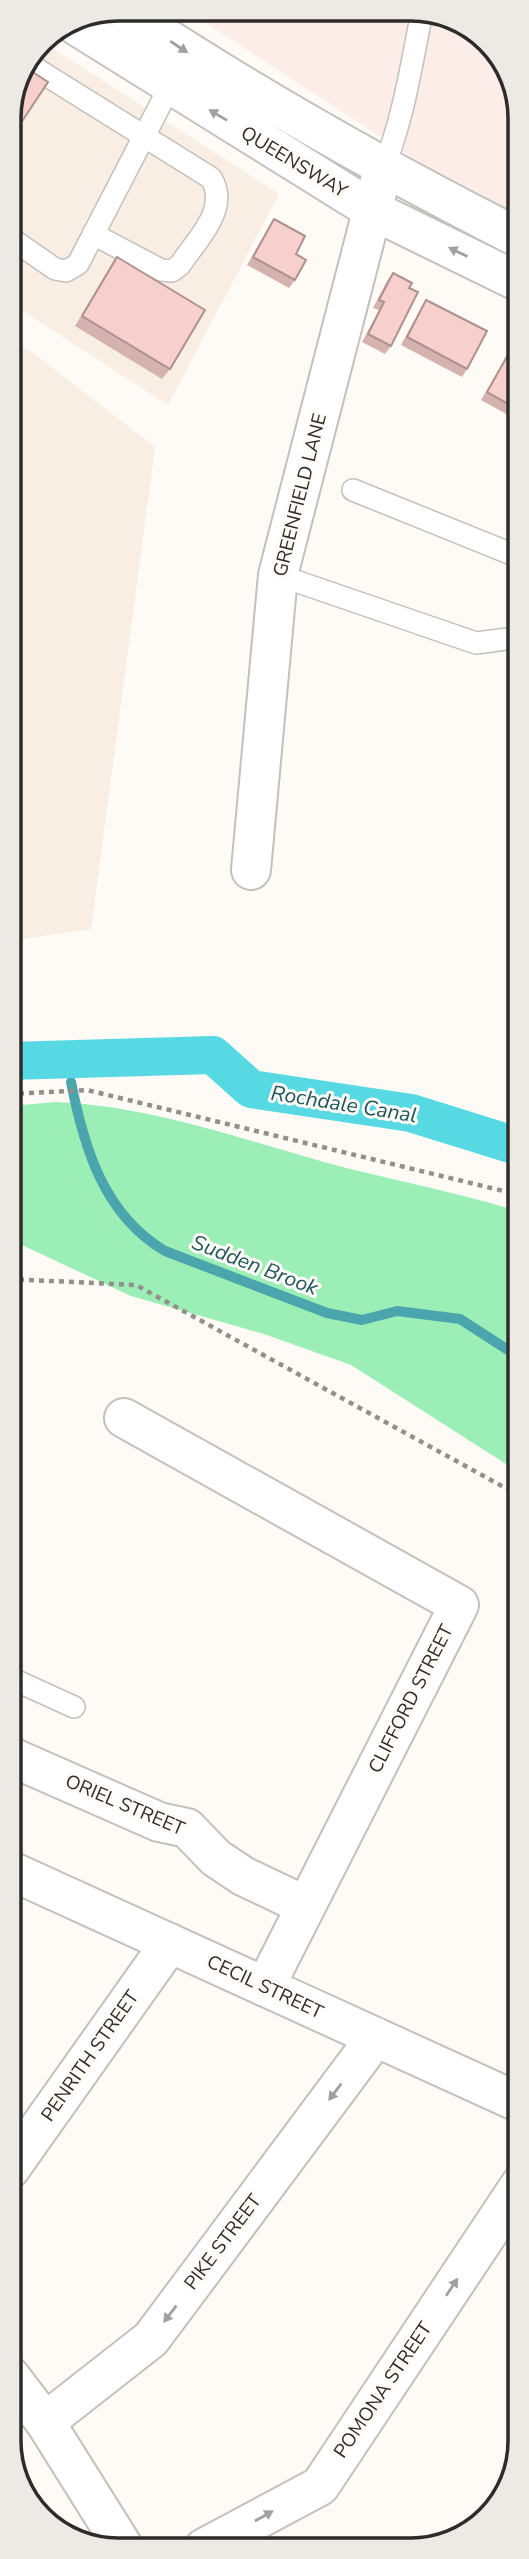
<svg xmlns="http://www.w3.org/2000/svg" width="529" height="2559" font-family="'Nunito Sans',sans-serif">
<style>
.built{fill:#f8eee3}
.industrial{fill:#fdede8}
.green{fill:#9ceeb7}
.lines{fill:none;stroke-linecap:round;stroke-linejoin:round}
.stream{stroke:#4ba5ac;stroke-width:10}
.canal{stroke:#57d9e3;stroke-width:38}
.lane-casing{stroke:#c4c0bc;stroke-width:24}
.street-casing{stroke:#c4c0bc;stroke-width:42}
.highway-casing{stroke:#c4c0bc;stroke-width:42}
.path{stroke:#928f8c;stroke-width:4.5;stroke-dasharray:5 5;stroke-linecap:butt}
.lane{stroke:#fff;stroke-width:21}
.street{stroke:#fff;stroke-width:38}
.highway{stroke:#fff;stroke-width:38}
.wall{fill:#d4b2af}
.building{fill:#f7cfcc;stroke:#ad918f;stroke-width:2}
.oneway{fill:#a1a0a0}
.labels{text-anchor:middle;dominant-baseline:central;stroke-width:6;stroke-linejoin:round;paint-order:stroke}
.street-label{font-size:19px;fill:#2e2c2b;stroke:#fefaf5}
.water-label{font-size:21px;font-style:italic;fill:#1e565a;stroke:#fefaf5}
.rim{fill:none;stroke:#2e2c2b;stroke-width:3.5}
</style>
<rect width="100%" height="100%" fill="#fefaf5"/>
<path class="built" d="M41,41L279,194L168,405L9,302V112Z
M9,345L29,350L155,447L91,929L9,941Z"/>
<path class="industrial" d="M186,10L439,12L493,46L519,104V213L465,192Z"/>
<path class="green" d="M56,1102C149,1106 235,1137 324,1162C389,1180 455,1191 520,1212V1473L351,1365L264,1334L131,1296L9,1239V1106Z"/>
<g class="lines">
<path class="stream" d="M71,1082C84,1148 104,1215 165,1251L327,1313L362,1320L397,1311L460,1319L508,1350L520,1354"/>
<path class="canal" d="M9,1061L213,1055L251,1089L411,1113L520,1147"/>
<g class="lane-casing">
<path id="lane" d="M30,65L211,178C230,209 197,239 180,265L172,271L161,270L93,234
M383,169C404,117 411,66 422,12
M9,237L55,269L66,271L78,264L170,86
M353,490L519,557
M278,575L476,643L514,638L520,633
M9,1685L19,1682L74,1707"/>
</g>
<g class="street-casing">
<path id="street" d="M251,870L278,575L383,169
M124,1418L459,1605L265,1987
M9,1756L159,1822L187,1828L216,1858L243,1876L306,1906
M9,1870L520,2103
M10,2169L170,1943
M10,2376L45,2422L124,2548
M45,2422L151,2339L376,2037
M204,2548L320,2486L520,2185"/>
</g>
<g class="highway-casing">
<path id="highway" d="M122,9C250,94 383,169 519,238
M77,26L374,211L519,282"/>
</g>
<path class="path" d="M9,1094L87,1090L520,1195
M9,1279L136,1285L520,1496"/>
<use href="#lane" class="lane"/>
<use href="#street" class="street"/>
<use href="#highway" class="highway"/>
</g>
<path class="wall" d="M274,219L296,254L295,280L289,288L247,265Z
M117,257L170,369L162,379L75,326Z
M393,273L409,288L391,346L385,354L362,342L379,310L373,308L387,281Z
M426,300L467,369L462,377L401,345L421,308Z
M509,353L519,359V421L481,400Z"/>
<path class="building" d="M28,69L48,82L9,141V112Z
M274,219L305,236L296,254L306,260L295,280L253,257Z
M117,257L205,310L170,369L82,316Z
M393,273L412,283L409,288L418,292L391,346L368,334L384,302L379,300Z
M426,300L487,331L467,369L407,337Z
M509,353L519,359V410L487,392Z"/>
<defs><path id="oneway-solid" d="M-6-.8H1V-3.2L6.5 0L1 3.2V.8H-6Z" transform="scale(1.75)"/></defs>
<g class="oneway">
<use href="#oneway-solid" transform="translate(179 47) rotate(34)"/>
<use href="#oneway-solid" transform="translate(218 115) rotate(-149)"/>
<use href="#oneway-solid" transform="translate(458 252) rotate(-154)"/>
<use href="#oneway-solid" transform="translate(335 2092) rotate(127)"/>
<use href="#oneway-solid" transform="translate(452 2287) rotate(-56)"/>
<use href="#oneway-solid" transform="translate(170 2314) rotate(127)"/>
<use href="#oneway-solid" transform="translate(264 2516) rotate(-29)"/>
</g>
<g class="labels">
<g class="street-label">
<text transform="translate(294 162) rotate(31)">QUEENSWAY</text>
<text transform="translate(300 495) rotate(-76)">GREENFIELD LANE</text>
<text transform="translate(411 1699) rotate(-63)">CLIFFORD STREET</text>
<text transform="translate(125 1805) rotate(23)">ORIEL STREET</text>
<text transform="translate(265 1987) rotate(25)">CECIL STREET</text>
<text transform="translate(90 2056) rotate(-55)">PENRITH STREET</text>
<text transform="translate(223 2242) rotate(-53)">PIKE STREET</text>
<text transform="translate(383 2390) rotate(-56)">POMONA STREET</text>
</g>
<g class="water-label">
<text transform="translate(344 1104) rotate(9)">Rochdale Canal</text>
<text transform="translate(255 1265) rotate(21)">Sudden Brook</text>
</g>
</g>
<path d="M0 0H529V2559H0ZM118 21H411A97 97 0 0 1 508 118V2441A97 97 0 0 1 411 2538H118A97 97 0 0 1 21 2441V118A97 97 0 0 1 118 21Z" fill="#edeae5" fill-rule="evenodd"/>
<path class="rim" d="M118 21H411A97 97 0 0 1 508 118V2441A97 97 0 0 1 411 2538H118A97 97 0 0 1 21 2441V118A97 97 0 0 1 118 21Z"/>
</svg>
